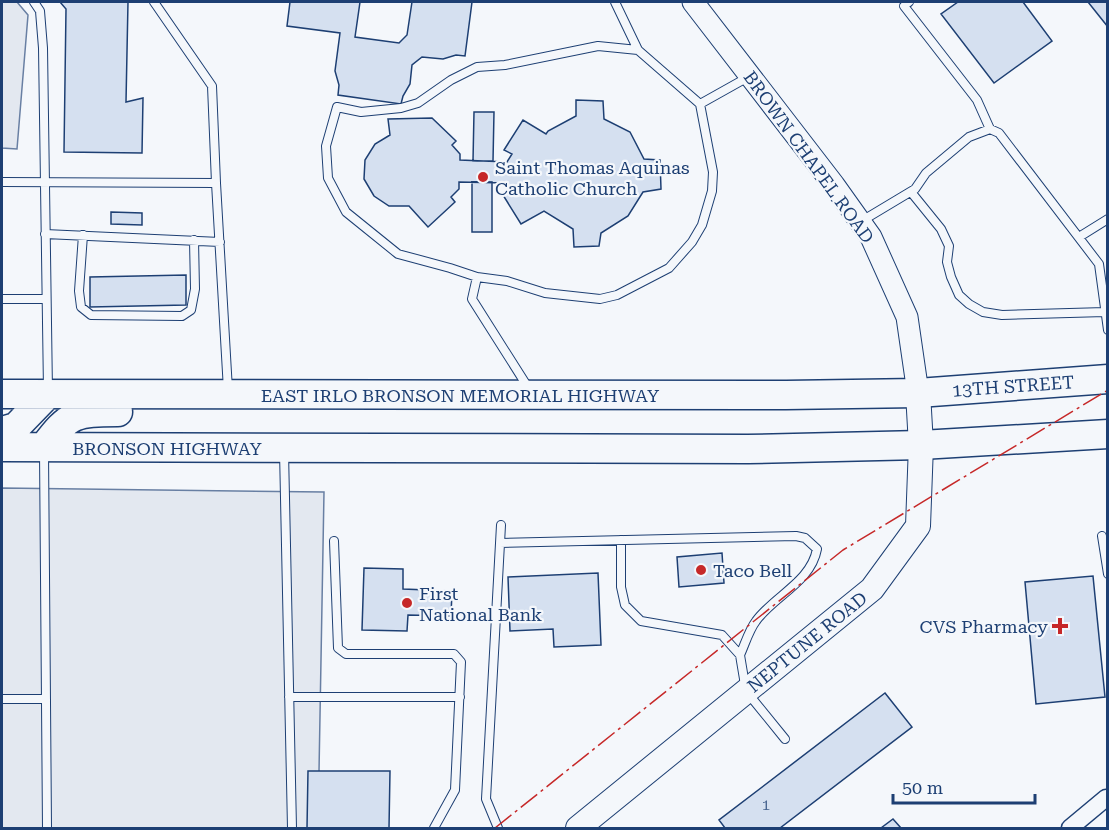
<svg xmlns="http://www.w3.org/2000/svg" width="1109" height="830" font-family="'Roboto Serif',serif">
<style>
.parking{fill:#e3e8f0;stroke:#687fa3;stroke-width:1.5}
.building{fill:#d5e0f0;stroke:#1d3f73;stroke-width:1.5}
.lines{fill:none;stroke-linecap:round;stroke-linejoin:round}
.service-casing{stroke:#1d3f73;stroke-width:10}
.minor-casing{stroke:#1d3f73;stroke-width:19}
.tertiary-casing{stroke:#1d3f73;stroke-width:23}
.secondary-casing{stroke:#1d3f73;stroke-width:26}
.trunk-casing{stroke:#1d3f73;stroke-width:31}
.service{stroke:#f4f7fb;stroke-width:8}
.minor{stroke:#f4f7fb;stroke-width:16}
.tertiary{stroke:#f4f7fb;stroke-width:21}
.secondary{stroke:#f4f7fb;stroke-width:24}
.trunk{stroke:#f4f7fb;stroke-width:28}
.power{stroke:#c62828;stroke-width:1.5;stroke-dasharray:21 4.5 3 4.5;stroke-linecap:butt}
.poi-dot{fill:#c62828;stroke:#f4f7fb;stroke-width:2}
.labels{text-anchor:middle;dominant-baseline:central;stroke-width:4.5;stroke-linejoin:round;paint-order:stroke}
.number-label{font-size:15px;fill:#4b6792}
.street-label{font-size:18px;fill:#1d3f73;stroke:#f4f7fb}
.poi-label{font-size:18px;fill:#1d3f73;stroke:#f4f7fb;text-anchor:start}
</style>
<rect width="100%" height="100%" fill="#f4f7fb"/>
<path class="parking" d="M2,2H17L28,15L17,149L2,148Z
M2,488L324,492L318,828H2Z"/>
<path class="building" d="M60,2H128L126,102L143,98L142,153L64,152L66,9Z
M290,2H360L355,37L399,43L407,35L412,2H472L465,56L456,55L443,59L422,57L412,65L410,84L403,96L401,104L338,95L339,85L335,71L340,33L287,26Z
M958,2H1023L1052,41L994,83L941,14Z
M1088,2H1108V27Z
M576,100L603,101L604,119L630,132L644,159L660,160L661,189L643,192L628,216L601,233L599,246L574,247L573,229L544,211L521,224L503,195L511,190L506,183L459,182V189L451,197L455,202L428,227L409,206H389L374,196L364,179L365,160L375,144L390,135L388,119L432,118L456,141L452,145L460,154V160L507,162L512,154L504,150L523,120L546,134L548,131L576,116Z
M474,112H494L493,161H473Z
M472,182H492V232H472Z
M111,212L142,213V225L111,224Z
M186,275V305L90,307V277Z
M722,553L724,583L679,587L677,557Z
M364,568L403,569V589L452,591L451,616L408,615L407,631L362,630Z
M598,573L601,645L554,647L553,629L510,631L508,577Z
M1093,576L1105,697L1036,704L1025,582Z
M885,693L912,727L780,828H725L719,820Z
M308,771H390L389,828H307Z
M893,819L901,828H881Z"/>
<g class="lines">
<g class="service-casing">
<path id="service" d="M34,2L40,11L43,48L48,391
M154,2L212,86L216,183
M615,2L638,50L700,104
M909,2L904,6L977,100L990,129
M638,50L598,46L505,65L477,67L451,80L418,103L401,108L361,112L337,107L326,146L328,178L346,212L398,254L450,268L477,277L507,281L545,293L600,299L617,295L669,268L692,242L702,225L712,191L713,172L700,104L750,76
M2,182L216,183L228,390
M911,192L941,229L949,246L947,262L951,277L959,295L969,304L983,312L1002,315L1105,312
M860,222L915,189L926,173L969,137L990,129L999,133L1099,264L1108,330
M45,234L220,242
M83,235L79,291L81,307L91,315L182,316L191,310L195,289L194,240
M1079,237L1108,219
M477,277L472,299L529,389
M2,299H46
M44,451L47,828
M284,451L292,828
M1102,536L1108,574
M621,540V587L625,605L641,621L722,635L740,655L746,691L785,739
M334,541L338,648L346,654H454L461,662L455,790L434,828
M500,543L796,536L805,538L817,549C811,582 774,596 756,621C749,630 745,644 740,655
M289,697H460
M2,699H46
M498,828L486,799L501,525"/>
</g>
<g class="minor-casing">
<path id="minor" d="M1070,828L1106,798"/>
</g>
<g class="tertiary-casing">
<path id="tertiary" d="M693,2L834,185L871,237L907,317L918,393"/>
</g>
<g class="secondary-casing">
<path id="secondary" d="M578,828L872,589L918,526L921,445L918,393"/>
</g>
<g class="trunk-casing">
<path id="trunk" d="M2,394L786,395L918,393L1108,379
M2,431L16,427L48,394
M2,447L748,449L921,445L1108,434
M44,447C69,413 76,412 118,412"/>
</g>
<use href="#service" class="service"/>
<use href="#minor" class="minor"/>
<use href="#tertiary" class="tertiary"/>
<use href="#secondary" class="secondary"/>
<use href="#trunk" class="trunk"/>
<path class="power" d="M495,828L843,550L1108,390"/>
</g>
<g class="poi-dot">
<circle cx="483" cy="177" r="6"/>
<circle cx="701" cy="570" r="6"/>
<circle cx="407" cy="603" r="6"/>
<path d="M1057 617h6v6h6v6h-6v6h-6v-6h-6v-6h6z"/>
</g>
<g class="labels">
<g class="number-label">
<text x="766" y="805">1</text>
</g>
<g class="street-label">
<text transform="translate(809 157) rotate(54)">BROWN CHAPEL ROAD</text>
<text transform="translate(1013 386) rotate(-4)">13TH STREET</text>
<text x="460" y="395">EAST IRLO BRONSON MEMORIAL HIGHWAY</text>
<text x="167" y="448">BRONSON HIGHWAY</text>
<text transform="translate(807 642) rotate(-39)">NEPTUNE ROAD</text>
</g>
<g class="poi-label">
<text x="495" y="167">Saint Thomas Aquinas<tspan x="495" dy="21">Catholic Church</tspan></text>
<text x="713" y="570">Taco Bell</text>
<text x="419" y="593">First<tspan x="419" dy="21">National Bank</tspan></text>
<text x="1048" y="626" text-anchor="end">CVS Pharmacy</text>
</g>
</g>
<rect width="1109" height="830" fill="none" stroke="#1d3f73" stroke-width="6"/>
<path d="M893 794v9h142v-9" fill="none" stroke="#1d3f73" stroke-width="3"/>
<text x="902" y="794" font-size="18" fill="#1d3f73" stroke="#f4f7fb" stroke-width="4.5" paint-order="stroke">50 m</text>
</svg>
